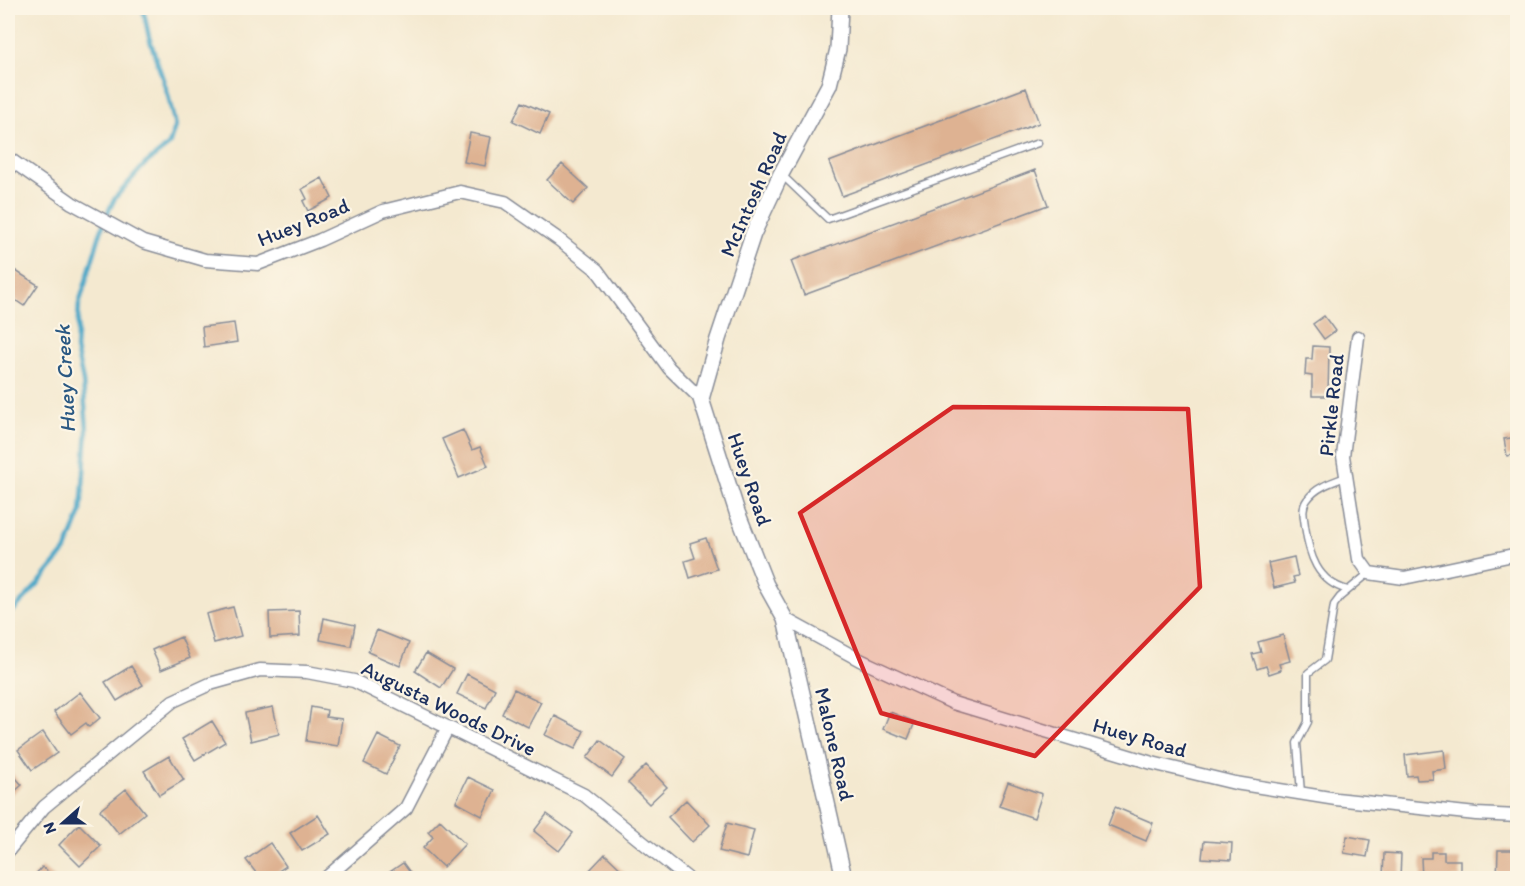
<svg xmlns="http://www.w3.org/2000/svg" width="1525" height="886" font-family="Itim,sans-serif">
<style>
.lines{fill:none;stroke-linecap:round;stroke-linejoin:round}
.stream{stroke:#49a7c8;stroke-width:4.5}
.building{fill:#deb292}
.service-casing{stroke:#888c97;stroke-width:9}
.minor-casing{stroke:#888c97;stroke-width:15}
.tertiary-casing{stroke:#888c97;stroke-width:18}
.service{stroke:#fff;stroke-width:6}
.minor{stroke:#fff;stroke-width:12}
.tertiary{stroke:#fff;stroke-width:15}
.marked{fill:#d62828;fill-opacity:0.2;stroke:#d62828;stroke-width:4.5;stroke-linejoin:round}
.labels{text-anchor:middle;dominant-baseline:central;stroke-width:4.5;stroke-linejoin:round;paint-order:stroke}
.street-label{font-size:21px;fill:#1b2f5e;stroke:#fcf5e5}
.water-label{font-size:22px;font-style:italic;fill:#2b5983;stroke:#fcf5e5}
</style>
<rect width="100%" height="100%" fill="#fcf5e5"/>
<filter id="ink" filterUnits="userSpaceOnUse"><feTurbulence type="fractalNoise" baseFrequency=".0167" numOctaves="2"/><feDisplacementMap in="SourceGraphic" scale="12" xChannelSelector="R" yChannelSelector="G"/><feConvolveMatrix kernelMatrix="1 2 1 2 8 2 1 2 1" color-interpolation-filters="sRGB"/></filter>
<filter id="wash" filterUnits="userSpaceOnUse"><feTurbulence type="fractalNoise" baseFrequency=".008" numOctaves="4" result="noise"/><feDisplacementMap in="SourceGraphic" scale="24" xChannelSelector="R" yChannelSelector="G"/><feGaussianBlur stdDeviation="1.35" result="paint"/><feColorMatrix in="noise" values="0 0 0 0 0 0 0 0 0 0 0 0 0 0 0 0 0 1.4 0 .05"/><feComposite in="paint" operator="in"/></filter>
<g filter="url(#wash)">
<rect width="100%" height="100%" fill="#f4e9d0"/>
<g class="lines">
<path class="stream" d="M8,614L13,611L39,583L66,550L81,512L87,430L83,381L76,349L79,304L105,218L115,198L145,164L169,145L175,126L168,95L149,37L143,8"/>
</g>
<g id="blocks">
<path class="building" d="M1026,88L1039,123L842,196L829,162Z
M522,102L549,114L540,134L513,121Z
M470,133L491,137L485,166L464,162Z
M562,164L588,188L573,204L547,180Z
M1035,170L1048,205L804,295L791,261Z
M322,178L332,198L308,211L303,201L307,199L302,189Z
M1514,243H1518V270H1514Z
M8,266L38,285L24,306L8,295Z
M1324,316L1335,331L1324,339L1313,324Z
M234,323L237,342L204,347L202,327Z
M1313,346L1329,347L1328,396H1312V376L1305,375L1306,359H1312Z
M463,430L472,450L480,447L488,466L459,478L442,439Z
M1518,437V454L1507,456L1504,439Z
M706,538L717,569L690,578L685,561L695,558L690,543Z
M1294,557L1298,576L1293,577L1295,583L1274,588L1268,563Z
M233,607L241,636L214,643L206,614Z
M299,611L300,636L270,638L269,612Z
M324,618L355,625L351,646L320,640Z
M377,630L409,643L400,666L368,652Z
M1283,635L1290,661L1279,664L1281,670L1269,674L1266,666L1257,669L1252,654L1261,652L1258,642Z
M181,637L190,658L161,670L152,650Z
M426,653L453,669L441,688L415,671Z
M131,666L143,685L117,701L105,682Z
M467,674L495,689L486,708L457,694Z
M514,689L541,702L528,727L502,714Z
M80,692L100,718L89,727L86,723L71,734L54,712Z
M273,707L279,734L251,741L245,713Z
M311,707L327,710L326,717L342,719L338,746L306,741Z
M890,712L915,722L908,739L883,729Z
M555,716L584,731L575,749L545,735Z
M212,721L225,742L195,760L182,739Z
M43,732L57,753L32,770L18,750Z
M378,735L400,746L386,774L364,763Z
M600,740L625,759L612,777L587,758Z
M1444,750L1446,769L1432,771L1433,779L1417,780L1416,775L1407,776L1405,755Z
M169,756L184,780L159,795L144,771Z
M646,765L667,787L649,804L628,783Z
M8,769L22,785L8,797Z
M468,777L495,790L482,816L456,802Z
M1008,782L1042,794L1034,818L999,806Z
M126,789L145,813L119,834L100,810Z
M686,800L710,825L692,842L668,817Z
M1115,807L1153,823L1146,841L1108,825Z
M547,814L573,833L559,851L534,831Z
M318,815L330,834L302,851L290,833Z
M440,820L465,844L443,867L423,848L433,837L428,832Z
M727,823L754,830L747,858L719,851Z
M79,824L101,846L80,866L59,845Z
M1347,836L1370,840L1367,857L1344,853Z
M1204,841L1232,843L1231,860L1202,858Z
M270,843L286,866L268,878H260L246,860Z
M1498,850H1518V878H1497Z
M1431,852H1444V860H1460V878H1422L1421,858H1431Z
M1384,853L1401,854L1400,878L1383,877Z
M605,854L630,878H594L588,872Z
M403,863L414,878H381Z
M42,867L55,878H32Z"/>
</g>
</g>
<g filter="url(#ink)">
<use href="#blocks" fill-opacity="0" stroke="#888c97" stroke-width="1.5"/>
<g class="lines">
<g class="service-casing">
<path id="service" d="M782,175L828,219L1038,143
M1346,477C1332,482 1316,487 1307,500C1301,508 1304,517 1305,526C1309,555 1317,582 1348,590
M1301,793L1297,743L1308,722V673L1325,660L1334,605L1340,597L1369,573"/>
</g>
<g class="minor-casing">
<path id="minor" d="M8,158L72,203L143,242L205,260L258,264L320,240L383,211L460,192L505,202L558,239L597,270L669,368L701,399
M1358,337L1343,456L1359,559L1369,573L1404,578L1513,555L1518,556
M785,619L860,660L953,703L1152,763L1235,783L1336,799L1476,814L1518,816
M8,851L44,807L173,701L210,684L260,670L307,672L354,681L584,795L687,878
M326,878L406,808L448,727"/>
</g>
<g class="tertiary-casing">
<path id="tertiary" d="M840,8L838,49L829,85L781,174L753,234L718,339L701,399L737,512L766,585L785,619L844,878"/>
</g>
<use href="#service" class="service"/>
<use href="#minor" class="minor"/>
<use href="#tertiary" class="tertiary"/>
</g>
</g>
<path class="marked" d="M953,407L1188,409L1200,587L1035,756L881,713L800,513Z"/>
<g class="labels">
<g class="street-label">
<text transform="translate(753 194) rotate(-66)">McIntosh Road</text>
<text transform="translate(303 222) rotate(-22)">Huey Road</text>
<text transform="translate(1331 405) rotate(-84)">Pirkle Road</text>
<text transform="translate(750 479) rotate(71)">Huey Road</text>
<text transform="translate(449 708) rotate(26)">Augusta Woods Drive</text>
<text transform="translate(1140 737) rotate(16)">Huey Road</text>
<text transform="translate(835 744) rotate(77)">Malone Road</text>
</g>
<g class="water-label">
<text transform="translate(65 379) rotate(-93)">Huey Creek</text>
</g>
</g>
<rect width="1525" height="886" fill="none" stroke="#fcf5e5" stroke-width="30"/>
<g transform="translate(63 823) rotate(249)" stroke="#fcf5e5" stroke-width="4.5" paint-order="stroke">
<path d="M0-4.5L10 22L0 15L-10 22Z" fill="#1b2f5e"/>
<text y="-9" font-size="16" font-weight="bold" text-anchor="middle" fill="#1b2f5e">N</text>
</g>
</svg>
